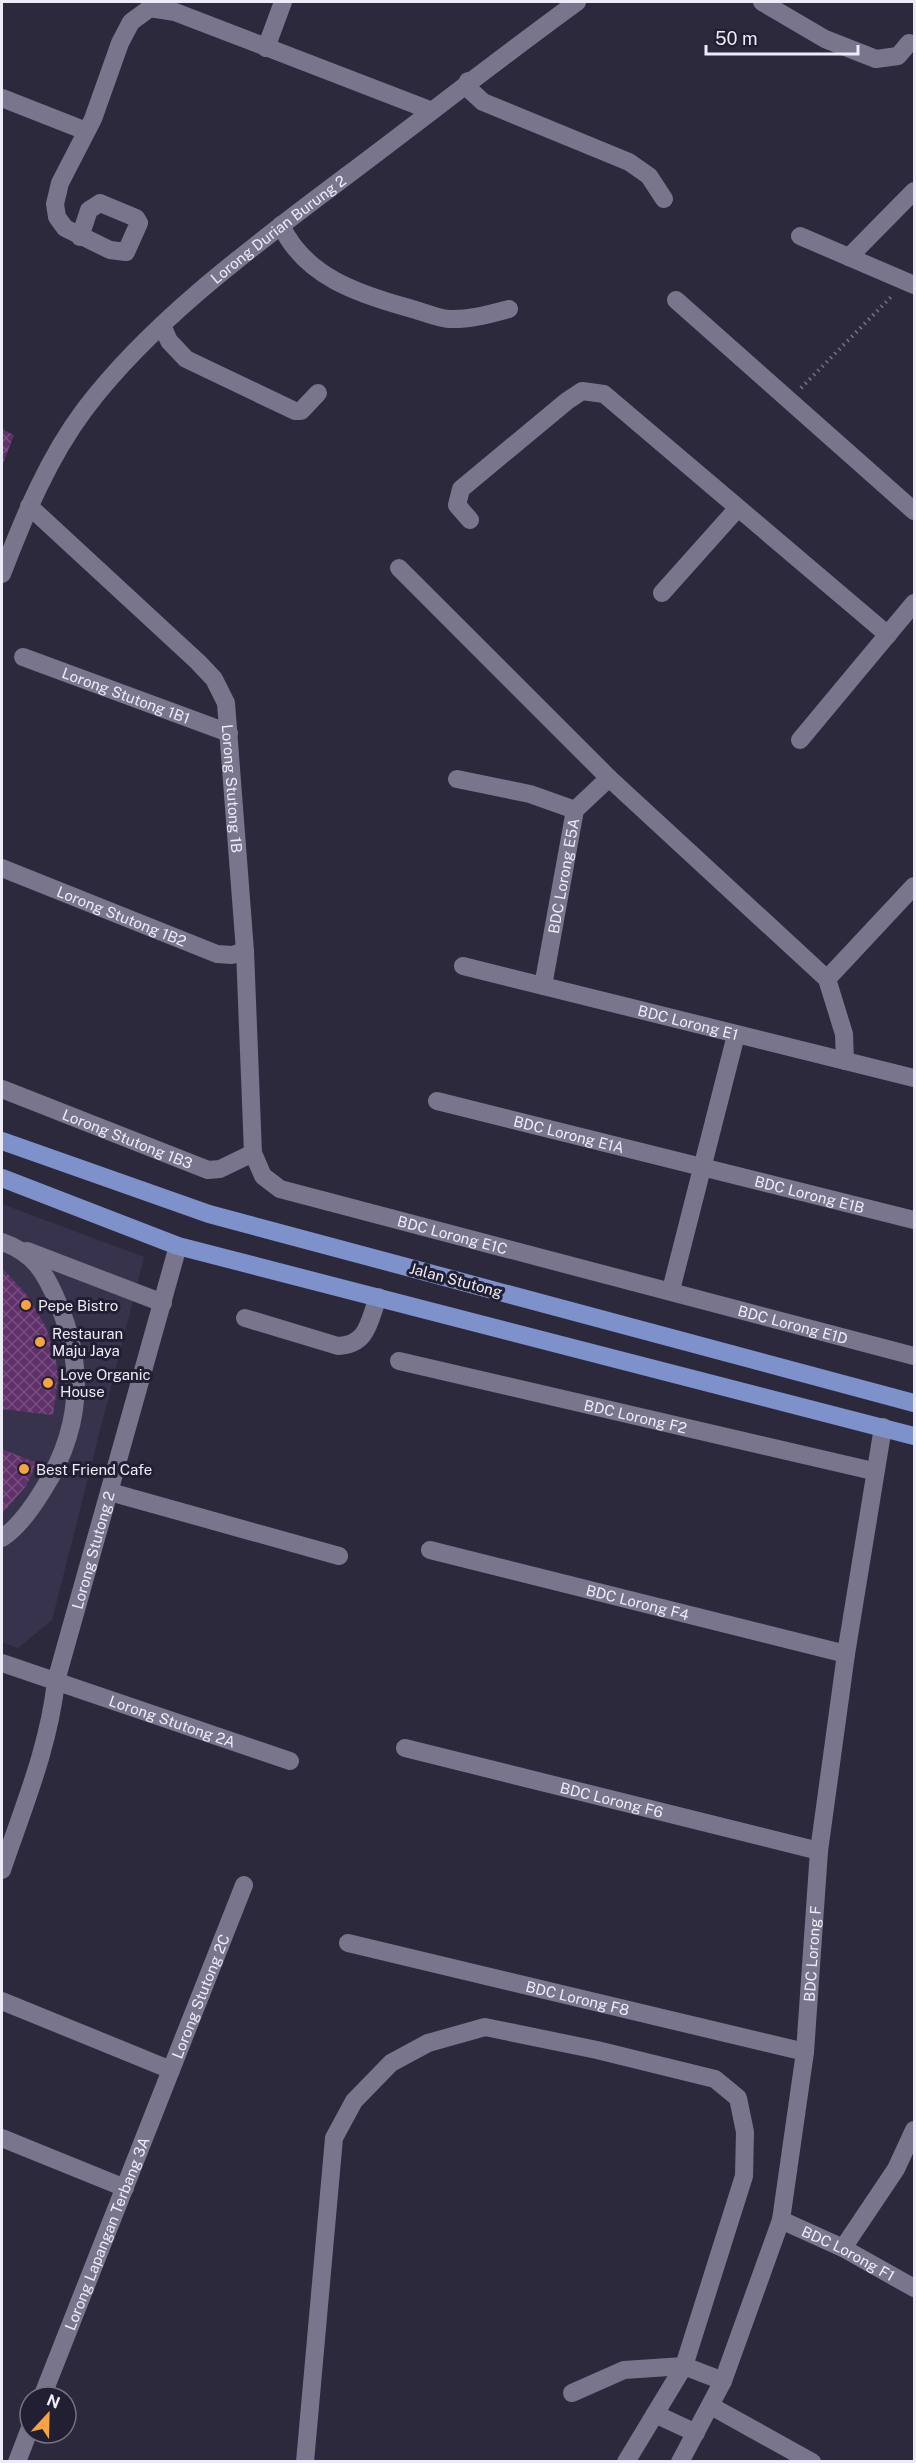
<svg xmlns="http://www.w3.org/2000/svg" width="916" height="2463" font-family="'Public Sans',sans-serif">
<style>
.built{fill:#38334c}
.building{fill:url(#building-cross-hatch)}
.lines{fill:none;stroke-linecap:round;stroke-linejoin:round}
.path{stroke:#767384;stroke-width:4;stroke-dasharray:1.5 4.5;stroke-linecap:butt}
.minor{stroke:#79758c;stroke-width:18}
.major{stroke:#7e91cb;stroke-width:18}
.poi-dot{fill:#f5a345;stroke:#231f33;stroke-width:2}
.labels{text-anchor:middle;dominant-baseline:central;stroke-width:6;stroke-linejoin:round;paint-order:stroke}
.street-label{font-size:15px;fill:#edebf8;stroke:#231f33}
.poi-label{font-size:15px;fill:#edebf8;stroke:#231f33;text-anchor:start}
</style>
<defs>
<pattern id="building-cross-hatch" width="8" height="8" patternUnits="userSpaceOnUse" patternTransform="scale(1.5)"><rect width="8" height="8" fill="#5f306a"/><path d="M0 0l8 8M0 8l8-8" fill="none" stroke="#764e80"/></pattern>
</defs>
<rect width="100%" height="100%" fill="#2d293d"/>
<path class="built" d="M2,1204L144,1257L52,1620L18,1648L2,1642Z"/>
<path class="building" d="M2,429L14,435L2,466Z
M2,1268L27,1295L46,1327L56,1361L58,1379L53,1415L2,1409Z
M2,1449L37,1463L26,1486L2,1514Z"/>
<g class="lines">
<path class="path" d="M801,388L893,295"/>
<g class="minor">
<path d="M762,2L825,39L876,59L898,56L909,43"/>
<path d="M266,48L283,2"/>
<path d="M468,81L471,91L483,102L629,162L649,176L664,199"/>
<path d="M2,98L86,131"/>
<path d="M281,225C304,276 358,294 409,308C421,311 436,318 449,319C469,320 490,314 509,309"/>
<path d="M800,236L914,285"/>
<path d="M80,237L89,210L100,203L136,218L139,223L126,252L110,250L65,228L57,217L55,204L60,183L93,119L120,43L131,22L150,8L175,12L432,111"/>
<path d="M849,257L914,191"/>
<path d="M676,300L914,511"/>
<path d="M162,325L169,341L186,359L295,411H301L318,393"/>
<path id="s1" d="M29,506L198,662L214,679L226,703L245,951L253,1153L263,1176L280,1189L914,1356"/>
<path d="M470,520L457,505L461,489L567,401L582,391L604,394L888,635"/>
<path d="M399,568L609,778L827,979L844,1034L845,1061"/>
<path id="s2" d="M2,574C24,517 48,458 85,409C153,319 259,242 349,174C425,117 500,58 577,2"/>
<path d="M662,593L737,509"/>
<path id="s3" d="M23,657L229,733"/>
<path d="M800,740L914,603"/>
<path d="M457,779L530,794L575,810"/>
<path id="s4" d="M2,868L217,954L232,955L245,951"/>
<path id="s5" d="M463,966L914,1078"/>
<path d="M827,979L914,886"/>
<path id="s6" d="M543,986L575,810L609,778"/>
<path id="s7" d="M2,1089L208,1170L220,1169L253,1153"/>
<path id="s8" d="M437,1101L914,1220"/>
<path d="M2,1242C34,1253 45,1272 58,1303C86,1368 81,1430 43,1490C32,1508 19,1527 2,1538"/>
<path d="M27,1251L163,1303"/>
<path d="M671,1290L736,1035"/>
<path d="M245,1318L338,1346C368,1345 369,1321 378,1297"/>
<path id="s9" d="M399,1361L873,1471"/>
<path d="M110,1492L339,1556"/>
<path id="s10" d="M430,1550L846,1654"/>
<path id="s11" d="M2,1663L290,1761"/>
<path id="s12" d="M405,1748L819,1851"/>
<path id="s13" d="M2,1870C23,1808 49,1747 56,1681L178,1246"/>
<path id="s14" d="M348,1943L805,2052"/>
<path id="s15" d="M2,2001L171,2070L244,1885"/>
<path d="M2,2138L125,2188"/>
<path id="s16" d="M781,2220L843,2248L914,2288"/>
<path d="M843,2248L896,2169L914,2130"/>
<path d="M572,2393L624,2370L684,2366L723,2381"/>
<path id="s17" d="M42,2397L171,2070"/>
<path d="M711,2406L812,2462"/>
<path d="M655,2414L696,2433"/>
<path d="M17,2462L30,2428"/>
<path d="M305,2462L334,2138L354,2101L391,2063L428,2043L485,2027L597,2050L715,2079L738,2098L745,2132L744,2176L684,2366L626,2462"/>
<path id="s18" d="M680,2462L723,2381L781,2220L805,2052L819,1851L846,1654L883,1427"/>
</g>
<path class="major" d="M2,1141L209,1214L914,1403
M2,1178L178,1246L914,1436"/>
</g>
<g class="poi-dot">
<circle cx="26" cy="1305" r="6"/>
<circle cx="40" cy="1342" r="6"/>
<circle cx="48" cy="1383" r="6"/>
<circle cx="24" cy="1469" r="6"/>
</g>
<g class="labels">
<g class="street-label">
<text stroke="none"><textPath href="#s2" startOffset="450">Lorong Durian Burung 2</textPath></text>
<text stroke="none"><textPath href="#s3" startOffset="110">Lorong Stutong 1B1</textPath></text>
<text stroke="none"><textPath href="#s1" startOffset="366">Lorong Stutong 1B</textPath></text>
<text stroke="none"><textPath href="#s6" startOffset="112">BDC Lorong E5A</textPath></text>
<text stroke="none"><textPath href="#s4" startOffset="129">Lorong Stutong 1B2</textPath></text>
<text stroke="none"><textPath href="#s5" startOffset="232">BDC Lorong E1</textPath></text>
<text stroke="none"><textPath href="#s8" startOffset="136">BDC Lorong E1A</textPath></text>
<text stroke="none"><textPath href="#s7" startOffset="135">Lorong Stutong 1B3</textPath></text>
<text stroke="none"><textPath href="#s8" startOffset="384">BDC Lorong E1B</textPath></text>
<text stroke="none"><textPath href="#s1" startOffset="956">BDC Lorong E1C</textPath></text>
<text transform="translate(456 1280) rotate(15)">Jalan Stutong</text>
<text stroke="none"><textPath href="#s1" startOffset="1308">BDC Lorong E1D</textPath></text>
<text stroke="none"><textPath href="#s9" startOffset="243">BDC Lorong F2</textPath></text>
<text stroke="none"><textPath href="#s13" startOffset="333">Lorong Stutong 2</textPath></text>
<text stroke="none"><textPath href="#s10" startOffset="214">BDC Lorong F4</textPath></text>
<text stroke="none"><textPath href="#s11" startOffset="180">Lorong Stutong 2A</textPath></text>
<text stroke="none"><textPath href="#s12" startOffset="213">BDC Lorong F6</textPath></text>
<text stroke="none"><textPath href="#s18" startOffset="531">BDC Lorong F</textPath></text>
<text stroke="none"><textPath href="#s15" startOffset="262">Lorong Stutong 2C</textPath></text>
<text stroke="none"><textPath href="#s14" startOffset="236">BDC Lorong F8</textPath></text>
<text stroke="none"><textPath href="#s17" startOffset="176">Lorong Lapangan Terbang 3A</textPath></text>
<text stroke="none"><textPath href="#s16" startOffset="75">BDC Lorong F1</textPath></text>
</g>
<g class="poi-label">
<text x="38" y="1305">Pepe Bistro</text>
<text x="52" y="1333">Restauran<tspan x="52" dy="17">Maju Jaya</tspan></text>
<text x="60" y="1374">Love Organic<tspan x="60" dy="17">House</tspan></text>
<text x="36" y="1469">Best Friend Cafe</text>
</g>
</g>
<rect width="916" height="2463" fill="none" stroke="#edebf8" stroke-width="6"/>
<g transform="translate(48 2415) rotate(22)"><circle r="28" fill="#231f33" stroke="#747182" stroke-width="1.5"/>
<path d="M0-4.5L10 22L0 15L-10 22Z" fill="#f5a345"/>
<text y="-9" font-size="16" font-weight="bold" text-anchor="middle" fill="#edebf8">N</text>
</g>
<path d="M706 45v9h152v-9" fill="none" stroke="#edebf8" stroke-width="3"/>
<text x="715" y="45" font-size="18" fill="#edebf8" stroke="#231f33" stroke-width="4.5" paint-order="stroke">50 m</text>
</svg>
